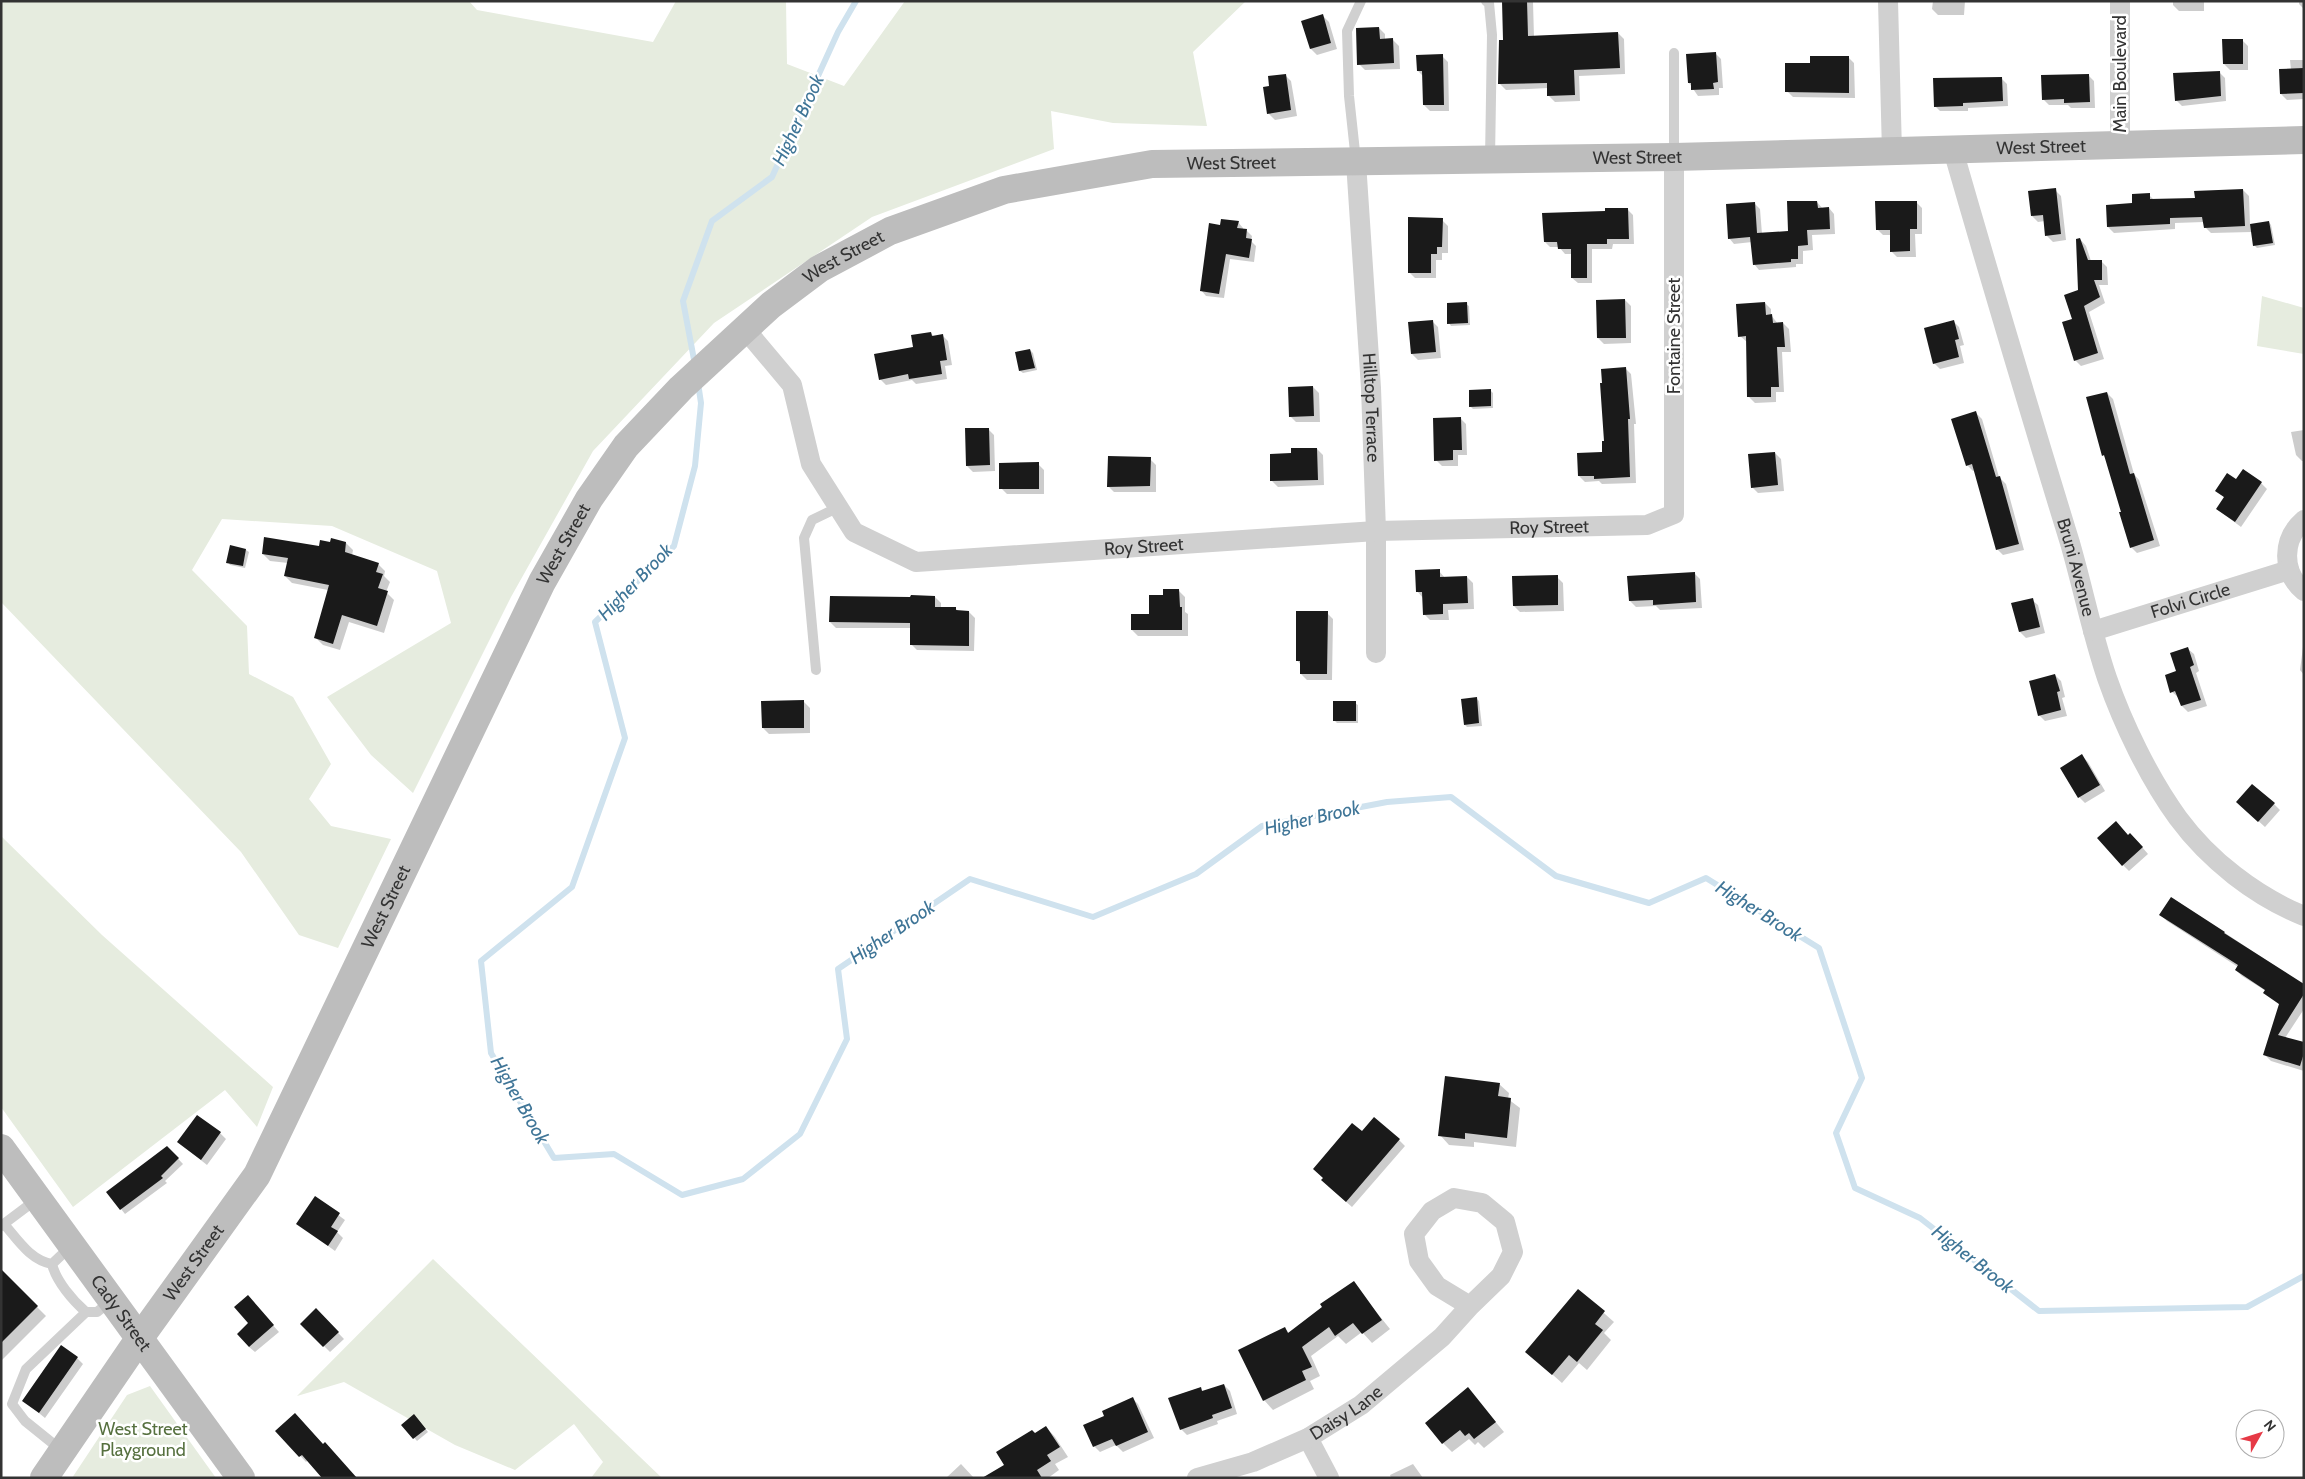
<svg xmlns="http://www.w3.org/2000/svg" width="2305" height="1479" font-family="Cabin,sans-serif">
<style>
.green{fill:#e6ecdf}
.shadow{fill:#0003}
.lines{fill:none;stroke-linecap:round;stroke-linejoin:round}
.stream{stroke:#cfe2ee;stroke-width:6}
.building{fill:#1a1a1a}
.lane{stroke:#d0d0d0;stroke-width:10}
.street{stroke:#d0d0d0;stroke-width:20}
.secondary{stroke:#bdbdbd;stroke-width:28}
.labels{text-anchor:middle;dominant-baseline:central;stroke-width:5;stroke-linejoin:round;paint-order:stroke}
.street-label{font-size:18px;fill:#333;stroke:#fff}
.park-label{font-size:18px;fill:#56703f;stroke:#fff}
.water-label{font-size:19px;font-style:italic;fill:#3f7597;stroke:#fff}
</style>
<rect width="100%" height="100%" fill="#fff"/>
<path class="green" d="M1,1H469L477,10L653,42L676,1H786L787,64L844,86L905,1H1246L1193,52L1207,126L1113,123L1051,111L1054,149L872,217L714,323L593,451L511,597L413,793L371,755L327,697L451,623L437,571L332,526L222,519L192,570L247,626L249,674L293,697L331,764L309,799L331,826L391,839L338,948L299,935L241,852L1,602Z
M2262,296L2304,308V354L2257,346Z
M1,836L102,935L273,1087L257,1127L225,1090L73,1207L1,1107Z
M433,1259L662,1478H591L603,1462L574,1424L515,1470L455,1445L344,1382L297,1396Z
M150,1386L216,1478H72L127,1395Z"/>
<path class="shadow" d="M1503,1L1533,2L1534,37L1618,33L1624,39L1625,74L1579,76L1580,101L1555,102L1549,96L1548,88L1506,90L1500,84L1505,41Z
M1933,1H1965L1964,15H1938L1932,9Z
M2173,1H2204V11H2179L2173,5Z
M2299,1H2304V9L2299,4Z
M1323,16L1329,22L1337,49L1317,55L1311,49L1303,22Z
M1379,28L1385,34V40H1393L1399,46L1400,69L1365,70L1359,64Z
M2242,40L2248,46V70H2230L2224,64Z
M1715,53L1721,59L1723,88H1719V95L1698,96L1689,83Z
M1442,56L1448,62L1449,111H1430L1424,105L1423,76L1418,71Z
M1848,57L1854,63L1855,98L1793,97L1787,91L1812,64Z
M2290,60H2304V99L2287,100L2281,94L2291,70Z
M2219,72L2225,78L2226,101L2182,106L2176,100Z
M1285,75L1291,81L1297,116L1275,120L1269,114L1271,87Z
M2088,75L2094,81L2095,108H2071L2068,105H2049L2043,99Z
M2001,78L2007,84L2008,106L1968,108V111H1940L1935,106Z
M2055,190L2061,196L2066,240L2053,242L2047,236L2045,221L2038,222L2032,216Z
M2243,190L2249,196L2250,225L2269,222L2271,225L2275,245L2257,248L2254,245L2252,232L2211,233L2205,227L2204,222L2175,223V229L2114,233L2108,227L2133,204L2149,195L2154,200L2196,199Z
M1817,202L1823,209L1829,208L1834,214L1835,234L1812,235L1813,250L1803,251V264H1796V267L1759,270L1754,264L1752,242L1734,244L1729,238L1754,203L1760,209L1762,234L1790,233Z
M1916,202L1922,208V234H1915L1916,257H1897L1891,251V235H1883L1877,229Z
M1628,210L1633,215L1634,244H1613L1612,249H1592V283H1578L1572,278V254H1565L1559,247H1550L1545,242Z
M1442,220L1448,226V253H1442V260H1436V278H1415L1409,272Z
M1238,222L1243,228V230L1247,231L1252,236L1251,241L1256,246L1254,262L1230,259L1224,298L1206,296L1201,290Z
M2080,239L2086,246L2091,261H2101L2107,267L2108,285H2099L2105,303L2089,312L2104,359L2081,366L2075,360L2073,320L2079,291Z
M1625,300L1631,306V343L1604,344L1598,338Z
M1765,303L1771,309V315L1778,324L1783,323L1789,329L1791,352H1782L1784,392H1776V402L1755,403L1749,397L1747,342L1740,336Z
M1466,304L1469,306L1470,325L1451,326L1449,323Z
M1432,321L1438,327L1441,358L1418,360L1412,354Z
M1953,321L1959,327L1964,345L1960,346L1964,363L1940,369L1934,363Z
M931,333L934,337L942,335L948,341L952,365L945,366L947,379L916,384L912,380L886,385L880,379Z
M1030,350L1033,353L1037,370L1023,373L1020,371Z
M1625,368L1631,374L1636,424H1634L1636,483L1602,484L1599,481L1585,482L1579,476L1603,453L1605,442L1604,384Z
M1313,387L1319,393L1320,422H1296L1290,416Z
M1490,390L1493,393V408L1473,409L1470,406Z
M2107,393L2113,399L2134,474L2139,480L2160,546L2137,553L2131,547L2123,512L2107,459L2103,455Z
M1976,413L1982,419L1999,477L2006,484L2024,550L2003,555L1997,549L1975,470L1973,471L1967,465Z
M1460,418L1466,424L1467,455H1458V466H1442L1436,460Z
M988,429L994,435L995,471L973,472L967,466Z
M2304,430V461H2302L2296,455L2291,432Z
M1317,449L1323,455L1324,485L1278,487L1272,481L1292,455Z
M1775,453L1781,459L1784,491L1758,493L1752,487Z
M1150,459L1156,465V492H1114L1108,486Z
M1038,464L1044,470V494H1007L1001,488Z
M2237,481L2261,483L2267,489L2241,527L2217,509L2225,498L2217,491Z
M331,543H346L353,550L352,556L378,564L385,571L384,576L390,582L386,592L394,600L384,633L349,622L340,650L323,645L316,638L328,590L292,583L285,576L288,563L270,561L263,554L320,548Z
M231,547L246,550L249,552L245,568L230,565L228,562Z
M1439,571L1445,578L1467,577L1473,583L1474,609L1448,610L1449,620H1430L1424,614L1423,598L1417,591Z
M1694,573L1700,579L1702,608L1660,610L1656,606L1636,607L1630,601Z
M1557,577L1563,583L1564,611L1520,612L1514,606Z
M1179,591L1185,597V612L1188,614V636H1138L1132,630L1151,616L1164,596Z
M831,597H935L941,603V608H955L959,612H969L975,618L974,651L917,650L911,644V628H836L830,622Z
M2032,600L2038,605L2045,633L2026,638L2020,632L2013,604Z
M1327,613L1333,619L1332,680H1307L1301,674V665L1297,660Z
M2303,647H2304V675L2300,670Z
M2188,649L2194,654L2199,671L2196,673L2207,706L2188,712L2182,706L2179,698L2172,692Z
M2055,675L2061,681L2065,697L2062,698L2067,716L2045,721L2039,715Z
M1476,698L1479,701L1482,726L1467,727L1465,725Z
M804,702L810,708V733L769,734L763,728Z
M1355,703L1358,705V723H1337L1334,720Z
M2082,756L2088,762L2105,791L2085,803L2079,797Z
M2274,804L2280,810L2265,827L2244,808Z
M2128,836L2136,840L2148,854L2129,871L2123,865Z
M2172,898L2304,985V1009L2285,1038L2304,1044V1071L2271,1061L2265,1055L2280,1005L2265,993L2266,991L2242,976L2236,970L2238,967L2167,921L2161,915Z
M1499,1084L1509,1093L1508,1099L1520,1108L1516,1147L1474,1142V1147L1449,1145L1440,1135Z
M220,1133L226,1139L207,1165L178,1142Z
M1362,1133L1399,1140L1405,1146L1352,1207L1328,1186Z
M167,1147L183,1164L165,1181L167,1183L125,1214L121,1209Z
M315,1198L345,1220L337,1232L343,1238L335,1251L298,1224Z
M1,1271L46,1316L1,1361Z
M1353,1283L1390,1329L1372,1343L1362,1332L1346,1344L1338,1336L1311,1356L1320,1376L1310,1381L1314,1389L1273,1410L1264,1400L1285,1329L1289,1333Z
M1578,1290L1614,1322L1604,1333L1611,1340L1587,1370L1579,1363L1562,1383L1527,1352Z
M253,1303L279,1332L255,1352L249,1347Z
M316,1310L344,1339L330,1352L302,1324Z
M77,1358L83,1364L45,1418L24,1401Z
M1224,1385L1230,1391L1237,1414L1217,1421L1218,1424L1187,1435L1181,1429L1200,1389L1204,1392Z
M1468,1389L1504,1432L1484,1448L1478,1442L1475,1445L1469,1439L1452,1452L1443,1443Z
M1132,1398L1138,1404L1154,1438L1123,1452L1116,1445L1100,1452L1094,1446L1106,1416Z
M417,1418L428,1432L417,1441L403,1425Z
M1046,1427L1055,1437L1068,1457L1055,1464L1059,1470L1048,1478H1014L1035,1434Z
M277,1431L308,1460L306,1462Z
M961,1464L974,1478H946Z
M1413,1464L1423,1478H1391L1390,1475Z"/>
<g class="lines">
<path class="stream" d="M695,365L683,301L712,221L772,177L838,32L856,1
M698,383L701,403L695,466L674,546L595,622L625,738L572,887L481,961L491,1053L554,1158L614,1154L682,1195L743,1179L800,1134L847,1039L838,969L970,879L1093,917L1196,874L1262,826L1387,802L1451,797L1556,876L1649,903L1706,878L1819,948L1862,1078L1836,1133L1855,1188L1920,1218L2039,1311L2247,1307L2304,1276"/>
</g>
<path class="building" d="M1502,1H1527L1528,36L1618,32L1620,68L1574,70L1575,95L1547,96V83L1498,84L1499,40H1503Z
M1323,14L1331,43L1310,49L1301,21Z
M1379,27L1380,39L1393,38L1394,63L1357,65L1356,28Z
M2222,39H2243V64H2223Z
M1716,52L1718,82L1713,83L1714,89L1691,90V83H1688L1686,54Z
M1443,54L1444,105H1423L1422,71H1417L1416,55Z
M1810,56H1849V93L1785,92V63H1810Z
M2304,68V93L2280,94L2279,69Z
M2220,71L2221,96L2175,101L2173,73Z
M1286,74L1291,110L1267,114L1263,87L1269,86L1268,76Z
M2089,74L2090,102L2064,103V99L2042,100L2041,75Z
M2002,77L2003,101L1963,103V106L1934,107L1933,78Z
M2056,188L2061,234L2045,236L2043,215L2031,216L2028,191Z
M2243,189L2245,226L2204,228L2202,217L2170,218V224L2107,227L2106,205L2132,203V194L2150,193V199L2195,198L2194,191Z
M1787,201H1817L1818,208L1829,207L1830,229L1807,230L1808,245L1798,246V259H1791V262L1753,265L1750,237L1728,239L1726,204L1755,202L1757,233L1788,231Z
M1875,201H1917V229H1910V251L1890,252V230H1876Z
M1605,208H1628L1629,239H1607V244H1587V278H1571V249H1558L1557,242H1544L1542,213L1605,211Z
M1408,217L1443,218L1442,247H1437V254H1431V273H1408Z
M1221,219L1239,221L1237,228L1247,229L1246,238L1252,239L1249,258L1226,254L1219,294L1200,291L1209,223L1220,225Z
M2269,221L2273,243L2253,246L2250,224Z
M2080,238L2088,260H2102V280H2094L2100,297L2084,306L2098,353L2074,361L2062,322L2072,319L2064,295L2078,290L2076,239Z
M1625,299L1626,338H1597L1596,300Z
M1467,302L1468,323L1447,324V303Z
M1765,302L1766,315L1772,314L1773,323L1783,322L1785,347H1777L1779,387H1771V397H1747L1746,336L1738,337L1736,304Z
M1433,320L1436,352L1411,354L1408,322Z
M1954,320L1959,339L1955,340L1959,357L1933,364L1924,328Z
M931,332L932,336L943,334L947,360L940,361L942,374L909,379L908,374L879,380L874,354L913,347L911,335Z
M1030,349L1035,368L1019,371L1015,352Z
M1626,367L1630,419H1628L1630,477L1594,479V476H1578L1577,453L1602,452V441H1604L1600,383H1602L1601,369Z
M1313,386L1314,416L1289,417L1288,387Z
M1491,389V406L1469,407V390Z
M2107,392L2130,474L2134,473L2154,540L2130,548L2119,512H2121L2104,455L2102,456L2086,397Z
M1976,411L1996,477L2000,476L2019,544L1996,550L1972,464L1966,466L1951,419Z
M1461,417L1462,450H1453V460L1434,461L1433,418Z
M965,428H989L990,465L966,466Z
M1291,448H1317L1318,480L1270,481V454L1291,453Z
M1775,452L1778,485L1751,488L1748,454Z
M1108,456L1151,457L1150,486L1107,487Z
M1039,462V489H999V463Z
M2243,469L2262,482L2235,522L2216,509L2224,497L2215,491L2227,473L2236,479Z
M264,537L319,546L320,540L330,542L331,538L346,542L345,552L379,563L376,572L383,574L378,588L388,591L377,626L342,615L333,644L314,638L329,585L284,576L288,558L262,554Z
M230,545L246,549L243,566L226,563Z
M1440,569V577L1467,576L1468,603L1443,604V614L1423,615L1422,592H1416L1415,570Z
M1695,572L1696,602L1653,605V600L1629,601L1627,576Z
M1558,575V605L1513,606L1512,576Z
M1163,589H1179L1180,607H1182V630H1131V614H1149V595H1163Z
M911,595L935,596V607H956V610L969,611V646L910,645V623L829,622L830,596L910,597Z
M2033,598L2040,627L2019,632L2011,603Z
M1296,611H1328L1327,674H1300V661H1296Z
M2188,647L2194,665L2190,667L2201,700L2181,706L2175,691L2170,693L2165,675L2176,671L2170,653Z
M2055,674L2060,691L2057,692L2061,710L2038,716L2029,681Z
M1477,697L1479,723L1464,725L1461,699Z
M804,700V728H762L761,701Z
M1333,701H1356V721H1333Z
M2082,754L2100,785L2078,798L2060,768Z
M2252,784L2275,803L2258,822L2236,802Z
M2116,821L2128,835L2130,833L2143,847L2122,866L2097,838Z
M2171,897L2225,932L2224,933L2304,984V994L2278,1035L2304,1042V1053L2300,1066L2263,1055L2279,1004L2263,993L2265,990L2235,970L2238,965L2159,915Z
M1445,1076L1500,1083L1498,1096L1511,1098L1507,1138L1465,1133V1139L1438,1136Z
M197,1115L221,1132L201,1160L177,1142Z
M1374,1117L1400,1139L1346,1202L1321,1180L1323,1178L1313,1169L1352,1123L1362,1131Z
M167,1146L179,1158L161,1176L163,1178L120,1210L106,1192Z
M315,1196L340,1213L331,1227L338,1231L328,1246L296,1224Z
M1,1269L38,1306L1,1343Z
M1354,1281L1382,1320L1362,1334L1353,1323L1335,1336L1329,1327L1302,1347L1312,1367L1302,1371L1306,1380L1263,1401L1238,1350L1285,1327L1288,1333L1322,1307L1320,1304Z
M1578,1289L1605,1311L1595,1324L1603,1330L1577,1362L1569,1355L1552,1375L1525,1352Z
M248,1295L274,1325L249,1347L237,1334L248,1323L234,1307Z
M316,1308L339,1332L323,1347L300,1324Z
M61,1345L78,1357L39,1413L22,1401Z
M1224,1384L1232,1408L1212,1415L1213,1418L1180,1430L1168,1398L1201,1387L1202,1391Z
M1468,1387L1496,1422L1474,1439L1469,1433L1465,1436L1460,1430L1442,1444L1425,1423Z
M1133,1397L1148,1432L1116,1446L1112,1439L1093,1447L1083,1425L1104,1416L1102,1411Z
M295,1413L323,1444L325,1442L357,1478H322L302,1455L299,1457L275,1431Z
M414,1414L426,1429L413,1439L401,1425Z
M1046,1426L1060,1447L1047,1455L1051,1461L1037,1470L1042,1478H982L1004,1465L996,1452L1032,1430L1035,1433Z"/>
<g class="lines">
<path class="lane" d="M1486,1L1489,3L1492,35L1490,159
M1674,156V53
M1356,161L1349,96L1347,31L1361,1
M816,670L804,538L812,520L839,507
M4,1224C18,1240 30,1260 52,1264
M1,1226L37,1199
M71,1246L52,1264C56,1281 73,1301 86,1312H97L111,1301
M61,1450L25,1421L12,1404L26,1369L86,1312"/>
<g class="street">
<path d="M1888,1L1892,152"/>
<path d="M2120,1V146"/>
<path id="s1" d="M1953,150C1991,282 2030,413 2070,543C2083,588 2092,634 2107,678C2123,724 2149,778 2178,818C2209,860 2255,896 2304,916"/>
<path id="s2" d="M1356,162L1371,388L1376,531V653"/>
<path id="s3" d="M745,329L792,385L811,464L854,532L916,562L1376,531L1647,525L1674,514V157"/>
<path d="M2304,520C2282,539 2281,572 2304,591"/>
<path id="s4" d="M2093,631L2289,570"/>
<path d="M1308,1438L1329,1478"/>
<path id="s5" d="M1197,1478L1253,1462L1308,1438L1361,1405L1442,1337L1470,1306L1501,1276L1513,1252L1505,1222L1482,1203L1454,1198L1432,1211L1414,1234L1419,1261L1437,1286L1470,1306"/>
</g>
<g class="secondary">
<path id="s6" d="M1,1148L241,1478"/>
<path id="s7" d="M44,1478L139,1339L257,1175L542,582L589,499L626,446L681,388L771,305L819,269L890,231L1004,190L1152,164L1674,157L2304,140"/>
</g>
</g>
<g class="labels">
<g class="street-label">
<text transform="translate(2120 74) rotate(-90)">Main Boulevard</text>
<text stroke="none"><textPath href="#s7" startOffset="2692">West Street</textPath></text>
<text stroke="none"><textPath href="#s7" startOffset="2288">West Street</textPath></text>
<text stroke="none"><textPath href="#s7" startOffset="1882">West Street</textPath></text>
<text stroke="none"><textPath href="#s7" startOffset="1478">West Street</textPath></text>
<text transform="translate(1674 336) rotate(-90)">Fontaine Street</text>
<text stroke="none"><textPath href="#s2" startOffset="246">Hilltop Terrace</textPath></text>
<text stroke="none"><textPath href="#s3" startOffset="938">Roy Street</textPath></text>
<text stroke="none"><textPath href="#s7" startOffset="1072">West Street</textPath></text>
<text stroke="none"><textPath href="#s3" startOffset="532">Roy Street</textPath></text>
<text stroke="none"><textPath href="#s1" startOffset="435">Bruni Avenue</textPath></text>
<text stroke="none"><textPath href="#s4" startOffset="102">Folvi Circle</textPath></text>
<text stroke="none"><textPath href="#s7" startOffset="668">West Street</textPath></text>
<text stroke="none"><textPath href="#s7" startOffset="262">West Street</textPath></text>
<text stroke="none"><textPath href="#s6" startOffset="204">Cady Street</textPath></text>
<text stroke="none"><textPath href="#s5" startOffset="164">Daisy Lane</textPath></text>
</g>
<g class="park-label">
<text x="143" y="1429">West Street<tspan x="143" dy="21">Playground</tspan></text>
</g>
<g class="water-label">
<text transform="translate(798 120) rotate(-65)">Higher Brook</text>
<text transform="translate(635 582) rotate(-46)">Higher Brook</text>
<text transform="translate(1312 818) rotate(-13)">Higher Brook</text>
<text transform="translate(1759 911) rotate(32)">Higher Brook</text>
<text transform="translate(892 932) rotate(-34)">Higher Brook</text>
<text transform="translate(520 1100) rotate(60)">Higher Brook</text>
<text transform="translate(1973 1259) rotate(38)">Higher Brook</text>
</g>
</g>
<rect width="2305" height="1479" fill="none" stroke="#333333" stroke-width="5"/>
<g transform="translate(2260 1434) rotate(51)"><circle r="24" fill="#ffffff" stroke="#adadad"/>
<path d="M0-4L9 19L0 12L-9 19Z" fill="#e63946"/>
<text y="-8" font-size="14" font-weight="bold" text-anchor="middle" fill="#333333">N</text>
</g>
</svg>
